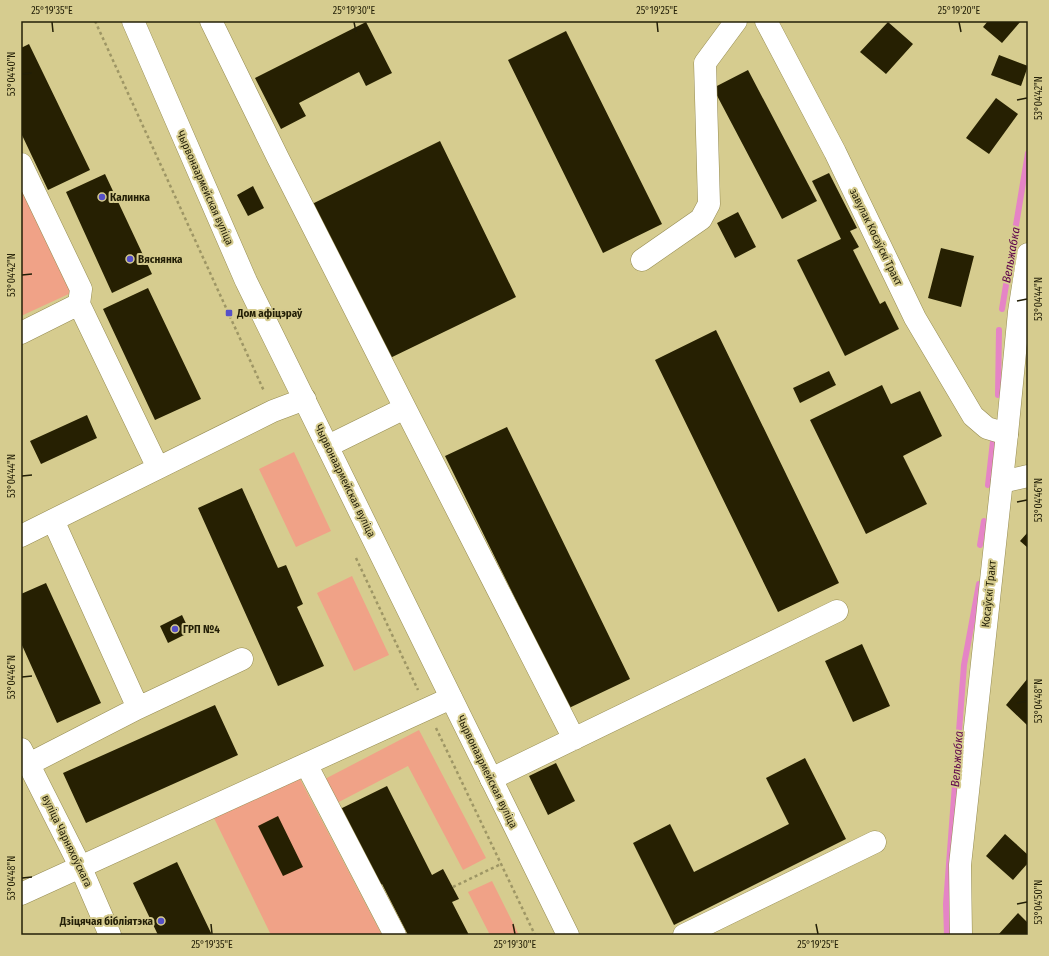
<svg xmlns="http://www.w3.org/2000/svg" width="1049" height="956" font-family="'Fira Sans Condensed',sans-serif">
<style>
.green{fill:#f0a287}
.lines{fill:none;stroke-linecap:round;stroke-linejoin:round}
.stream{stroke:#e584c6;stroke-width:6}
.building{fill:#262002}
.minor-casing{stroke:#968c52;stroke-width:23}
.major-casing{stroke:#968c52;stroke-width:23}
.highway-casing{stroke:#968c52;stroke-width:23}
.path{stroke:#9e9665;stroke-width:2.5;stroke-dasharray:3 3;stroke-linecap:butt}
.minor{stroke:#fff;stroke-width:22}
.major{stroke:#fff;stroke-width:22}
.highway{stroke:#fff;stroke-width:22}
.ticks{fill:none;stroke:#231f07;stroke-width:1.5}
.poi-dot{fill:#5650c7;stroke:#d6cc8f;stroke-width:1.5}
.labels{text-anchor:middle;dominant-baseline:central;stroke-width:4;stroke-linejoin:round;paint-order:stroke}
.street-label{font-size:11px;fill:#231f07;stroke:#d6cc8f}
.poi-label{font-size:11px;font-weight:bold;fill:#231f07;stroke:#d6cc8f;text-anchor:start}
.water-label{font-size:12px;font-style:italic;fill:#5f054b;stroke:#d6cc8f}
.neatline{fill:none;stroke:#231f07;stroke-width:1.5}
.ticks-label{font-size:10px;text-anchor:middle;fill:#231f07}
</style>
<rect width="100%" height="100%" fill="#d6cc8f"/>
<path class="green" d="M21,183L73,292L21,316Z
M294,452L331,531L296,547L259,469Z
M352,576L389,655L354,671L317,593Z
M419,730L486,858L463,870L408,766L335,804L323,780Z
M299,777L382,935H271L212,814Z
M492,881L519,935H490L468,892Z"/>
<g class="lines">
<path class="stream" d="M1002,309L1028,153
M998,395L999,330
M988,485L993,441
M980,545L984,521
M947,935L946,904L964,665L979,584"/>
</g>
<path class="building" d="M988,21H1021L1002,43L983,27Z
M366,22L392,73L366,86L359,72L299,103L306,116L281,129L255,78Z
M888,22L913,44L886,74L860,52Z
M566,31L662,224L603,253L508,60Z
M29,44L90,170L48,190L21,133V48Z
M999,55L1028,66L1021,86L991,75Z
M748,70L817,201L782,219L713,88Z
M996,98L1018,114L989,154L966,138Z
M440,141L516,297L386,360L310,205Z
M829,173L857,228L850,231L859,247L853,250L880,304L885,301L899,329L845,356L797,260L841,239L812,181Z
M105,174L152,274L112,293L66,192Z
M253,186L264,208L248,216L237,195Z
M738,212L756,247L735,258L717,223Z
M941,248L974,256L961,307L928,298Z
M148,288L201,399L155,420L103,309Z
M716,330L839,583L778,612L655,360Z
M829,371L836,385L800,403L793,388Z
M882,385L891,404L920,391L942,436L903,456L927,504L866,534L810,420Z
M87,415L97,438L41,464L30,441Z
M507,427L630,679L569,708L445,456Z
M242,488L278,568L286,565L303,604L297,607L324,666L278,686L198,508Z
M1028,532V548L1020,541Z
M46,583L101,703L57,723L21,643V594Z
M182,615L190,632L168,643L160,626Z
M862,644L890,706L853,722L825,661Z
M1028,678V724L1027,725L1006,705Z
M215,705L238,755L86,823L63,773Z
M805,758L846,839L674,925L633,843L670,824L694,872L789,824L766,778Z
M556,763L575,801L548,815L529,776Z
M387,786L432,875L443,869L459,899L452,902L469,935H408L382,884L375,888L336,811Z
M278,816L303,867L283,876L258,826Z
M1005,834L1028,855V863L1013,880L986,856Z
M177,862L212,935H158L133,883Z
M1018,913L1028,923V935H998Z"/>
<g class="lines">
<g class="minor-casing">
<path id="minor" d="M211,21L278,158L405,408L328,446
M766,21L835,152L915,318L973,416L987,428L1007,434
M21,164L81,289L79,304L21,333
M642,260L701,219L709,204L705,63L736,21
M79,304L158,468
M405,408L574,739
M1002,482L1028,476
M21,536L273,411L305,399
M138,708L242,659
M21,749L81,868L110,935
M29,764L138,708L53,520
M306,764L395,935
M491,779L837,611
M21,894L451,698
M684,935L875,842"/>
</g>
<g class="major-casing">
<path id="major" d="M961,935L960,865L1007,434L1019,312L1028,254"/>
</g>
<g class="highway-casing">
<path id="highway" d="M133,21L246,281L568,935"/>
</g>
<path class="path" d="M95,21L264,391
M356,558L418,690
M436,728L535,935
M453,887L501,864"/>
<use href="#minor" class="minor"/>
<use href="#major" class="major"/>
<use href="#highway" class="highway"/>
</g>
<path class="ticks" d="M52,22L53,32M354,22L356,32M657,22L658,32M959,22L961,32M22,74L32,73M1017,100L1027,98M22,275L32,274M1017,301L1027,299M22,476L32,475M1017,502L1027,500M22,677L32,676M1017,703L1027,701M22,878L32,877M1017,904L1027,902M211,924L212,934M513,924L515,934M816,924L818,934"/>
<g class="poi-dot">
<circle cx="102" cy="197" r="4"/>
<circle cx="130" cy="259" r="4"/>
<rect x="225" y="309" width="8" height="8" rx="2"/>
<circle cx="175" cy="629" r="4"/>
<circle cx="161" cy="921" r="4"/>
</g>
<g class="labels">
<g class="street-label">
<text transform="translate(205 188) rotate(66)">Чырвонаармейская вуліца</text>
<text transform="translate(876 237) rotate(64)">завулак Косаўскі Тракт</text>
<text transform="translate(345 481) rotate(64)">Чырвонаармейская вуліца</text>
<text transform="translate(989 594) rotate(-84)">Косаўскі Тракт</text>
<text transform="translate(487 772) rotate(64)">Чырвонаармейская вуліца</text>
<text transform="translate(67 841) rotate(64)">вуліца Чарняхоўскага</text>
</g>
<g class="poi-label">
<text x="110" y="197">Калинка</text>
<text x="138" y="259">Вяснянка</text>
<text x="237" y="313">Дом афіцэраў</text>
<text x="183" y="629">ГРП №4</text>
<text x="153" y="921" text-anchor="end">Дзіцячая бібліятэка</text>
</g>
<g class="water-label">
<text transform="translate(1011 255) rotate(-80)">Вельжабка</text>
<text transform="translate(957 759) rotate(-86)">Вельжабка</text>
</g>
</g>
<rect width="1049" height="956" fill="none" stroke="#d6cc8f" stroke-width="44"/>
<rect x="22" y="22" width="1005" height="912" class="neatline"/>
<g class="ticks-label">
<text x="52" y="14">25°19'35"E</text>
<text x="354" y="14">25°19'30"E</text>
<text x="657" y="14">25°19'25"E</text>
<text x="959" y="14">25°19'20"E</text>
<text transform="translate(11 74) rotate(-90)" y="4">53°04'40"N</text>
<text transform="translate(1038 98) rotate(-90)" y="4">53°04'42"N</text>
<text transform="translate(11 275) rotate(-90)" y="4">53°04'42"N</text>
<text transform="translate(1038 299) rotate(-90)" y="4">53°04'44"N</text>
<text transform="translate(11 476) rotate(-90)" y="4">53°04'44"N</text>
<text transform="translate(1038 500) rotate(-90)" y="4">53°04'46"N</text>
<text transform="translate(11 677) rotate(-90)" y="4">53°04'46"N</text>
<text transform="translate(1038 701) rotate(-90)" y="4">53°04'48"N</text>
<text transform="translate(11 878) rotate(-90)" y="4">53°04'48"N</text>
<text transform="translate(1038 902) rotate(-90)" y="4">53°04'50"N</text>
<text x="212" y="948">25°19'35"E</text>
<text x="515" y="948">25°19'30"E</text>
<text x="818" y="948">25°19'25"E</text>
</g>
</svg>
